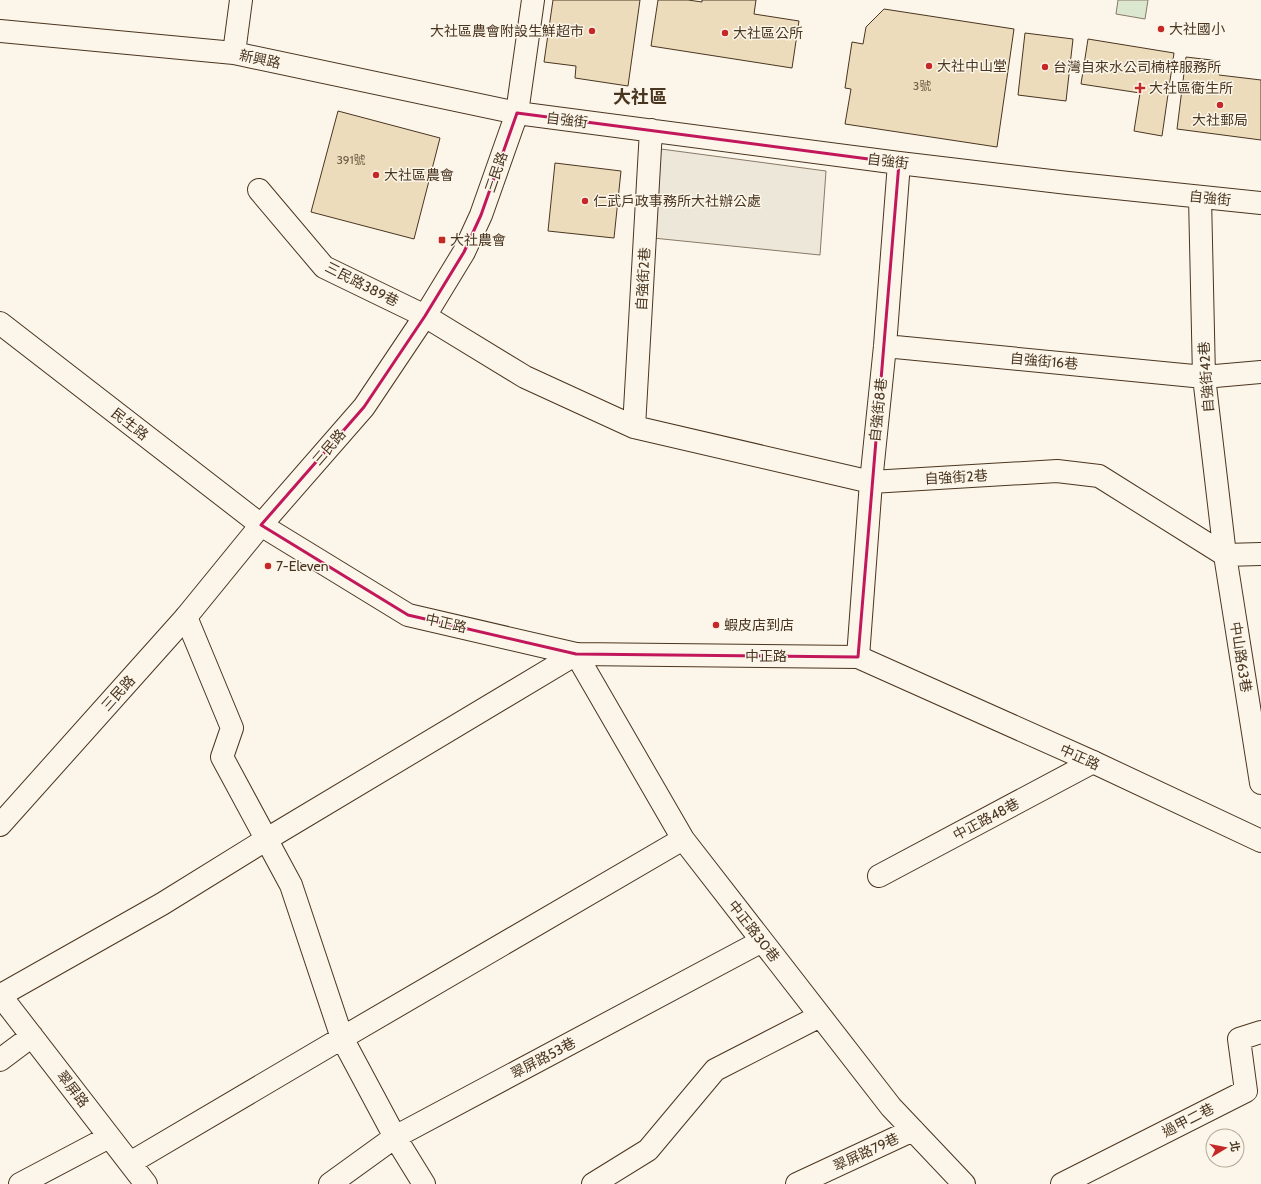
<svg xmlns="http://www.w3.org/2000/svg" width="1261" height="1184" font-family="Cabin,'Noto Sans TC',sans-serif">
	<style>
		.green { fill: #dce7d0; stroke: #887966 }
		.parking { fill: #ede7d9; stroke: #887966 }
		.building { fill: #ecdcbc; stroke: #4a3520 }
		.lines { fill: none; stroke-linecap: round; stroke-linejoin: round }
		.minor-casing { stroke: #4a3520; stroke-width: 24 }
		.major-casing { stroke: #4a3520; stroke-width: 24 }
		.minor { stroke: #fbf6e9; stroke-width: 22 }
		.major { stroke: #fbf6e9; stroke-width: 22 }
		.marked { fill: none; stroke: #c2185b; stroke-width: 3; stroke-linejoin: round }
		.poi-dot { fill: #c62828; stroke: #fbf6e9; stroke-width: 1.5 }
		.labels { text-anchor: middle; stroke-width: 3; stroke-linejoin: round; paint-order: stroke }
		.number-label { font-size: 12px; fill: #725f47 }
		.poi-label { font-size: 14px; fill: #4a3520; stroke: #fbf6e9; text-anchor: start }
		.street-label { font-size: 14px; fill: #4a3520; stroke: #fbf6e9 }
		.district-label { font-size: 18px; font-weight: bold; fill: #4a3520; stroke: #fbf6e9 }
	</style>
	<rect width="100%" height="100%" fill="#fbf6e9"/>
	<path class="green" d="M1118,0H1148L1145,19L1116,14Z"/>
	<path class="parking" d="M661,149L826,171L820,255L653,238Z"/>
	<path class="building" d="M553,0H640L628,86L575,78L576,66L544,62Z
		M658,0H688L702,2V0H756L754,14L799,21L792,68L651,46Z
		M884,9L1014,29L997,147L845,124L851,89L845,88L852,42L863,44L866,27Z
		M1025,33L1073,39L1066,101L1018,95Z
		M1088,39L1174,53L1162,136L1134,131L1140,93L1081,84Z
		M1186,57L1220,61L1219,75L1261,80V140L1177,129Z
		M338,111L440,138L414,239L311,212Z
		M555,163L621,171L614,238L548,231Z"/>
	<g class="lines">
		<g class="minor-casing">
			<path id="minor" d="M0,31L234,53L517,113L899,163L1068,183L1261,203
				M234,53L241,0
				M259,190L324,267L425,316L525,377L634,427L871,482L1057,471L1099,476L1225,555L1261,554
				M1200,197L1204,377L1225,555L1261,783
				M0,323L261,525L364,407L425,316L464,252L481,215L517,113L533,0
				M885,346L1204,377L1261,372
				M634,427L651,130
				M186,617L232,728L222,757L291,885L342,1038L395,1137L424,1184
				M858,657L871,482L885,346L899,163
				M879,876L1093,762
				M0,995L146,1184
				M1,995L162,904L267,839L576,654L683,839L891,1107L964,1184
				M0,1060L32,1036
				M130,1163L342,1038L683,839
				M20,1184L109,1137
				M330,1184L395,1137L762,941
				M593,1184L648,1150L715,1070L820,1016
				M797,1184L913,1130
				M1062,1184L1246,1091L1239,1039L1261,1032"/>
		</g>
		<g class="major-casing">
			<path id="major" d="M0,825L186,617L261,525L408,615L576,654L858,657L1093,762L1261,841"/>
		</g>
		<use href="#minor" class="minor"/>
		<use href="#major" class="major"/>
	</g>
	<path class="marked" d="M517,113L899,163L858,657L576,654L408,615L261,525L364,407L425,316L464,252L481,215Z"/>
	<g class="poi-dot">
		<circle cx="1161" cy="29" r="4"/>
		<circle cx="592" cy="31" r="4"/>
		<circle cx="725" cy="33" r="4"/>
		<circle cx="929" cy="66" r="4"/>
		<circle cx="1045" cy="67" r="4"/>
		<path d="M1138 82h4v4h4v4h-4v4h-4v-4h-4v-4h4z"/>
		<circle cx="1220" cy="105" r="4"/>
		<circle cx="376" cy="175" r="4"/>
		<circle cx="585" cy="201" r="4"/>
		<rect x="438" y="236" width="8" height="8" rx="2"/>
		<circle cx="268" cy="566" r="4"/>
		<circle cx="716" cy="625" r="4"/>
	</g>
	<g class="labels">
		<g class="number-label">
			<text x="922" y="90">3號</text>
			<text x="351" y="164">391號</text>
		</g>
		<g class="poi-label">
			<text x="1169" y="34">大社國小</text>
			<text x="584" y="36" text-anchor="end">大社區農會附設生鮮超市</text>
			<text x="733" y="38">大社區公所</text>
			<text x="937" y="71">大社中山堂</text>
			<text x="1053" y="72">台灣自來水公司楠梓服務所</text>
			<text x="1149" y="93">大社區衛生所</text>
			<text x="1220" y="125" text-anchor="middle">大社郵局</text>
			<text x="384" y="180">大社區農會</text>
			<text x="593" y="206">仁武戶政事務所大社辦公處</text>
			<text x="450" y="245">大社農會</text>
			<text x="276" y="571">7-Eleven</text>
			<text x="724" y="630">蝦皮店到店</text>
		</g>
		<g class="street-label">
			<text transform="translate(260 59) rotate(12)" y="5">新興路</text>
			<text transform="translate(567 120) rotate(7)" y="5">自強街</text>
			<text transform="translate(888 161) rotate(7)" y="5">自強街</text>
			<text transform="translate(496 172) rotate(-71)" y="5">三民路</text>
			<text transform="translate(1210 198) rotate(6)" y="5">自強街</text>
			<text transform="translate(643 279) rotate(-87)" y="5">自強街2巷</text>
			<text transform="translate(362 284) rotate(27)" y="5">三民路389巷</text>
			<text transform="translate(1044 361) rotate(5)" y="5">自強街16巷</text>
			<text transform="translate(1206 377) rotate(-94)" y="5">自強街42巷</text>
			<text transform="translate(878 410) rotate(-84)" y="5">自強街8巷</text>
			<text transform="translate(130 424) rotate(38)" y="5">民生路</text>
			<text transform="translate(329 447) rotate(-49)" y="5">三民路</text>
			<text transform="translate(956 477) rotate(-3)" y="5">自強街2巷</text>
			<text transform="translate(446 623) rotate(13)" y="5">中正路</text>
			<text x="766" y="661">中正路</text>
			<text transform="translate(1241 657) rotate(81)" y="5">中山路63巷</text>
			<text transform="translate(118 693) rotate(-48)" y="5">三民路</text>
			<text transform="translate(1080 757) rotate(24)" y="5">中正路</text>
			<text transform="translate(986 819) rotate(-28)" y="5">中正路48巷</text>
			<text transform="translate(754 931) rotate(52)" y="5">中正路30巷</text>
			<text transform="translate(543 1058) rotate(-28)" y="5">翠屏路53巷</text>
			<text transform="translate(73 1089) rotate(52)" y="5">翠屏路</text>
			<text transform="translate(1188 1120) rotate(-27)" y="5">過甲二巷</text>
			<text transform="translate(866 1152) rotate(-25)" y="5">翠屏路79巷</text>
		</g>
		<g class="district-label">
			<text x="640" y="103">大社區</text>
		</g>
	</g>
	<g transform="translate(1225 1148) rotate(80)"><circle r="19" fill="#fbf6e9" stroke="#b4a999"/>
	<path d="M0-3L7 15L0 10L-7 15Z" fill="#c62828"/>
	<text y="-6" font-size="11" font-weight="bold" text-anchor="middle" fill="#4a3520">北</text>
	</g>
</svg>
